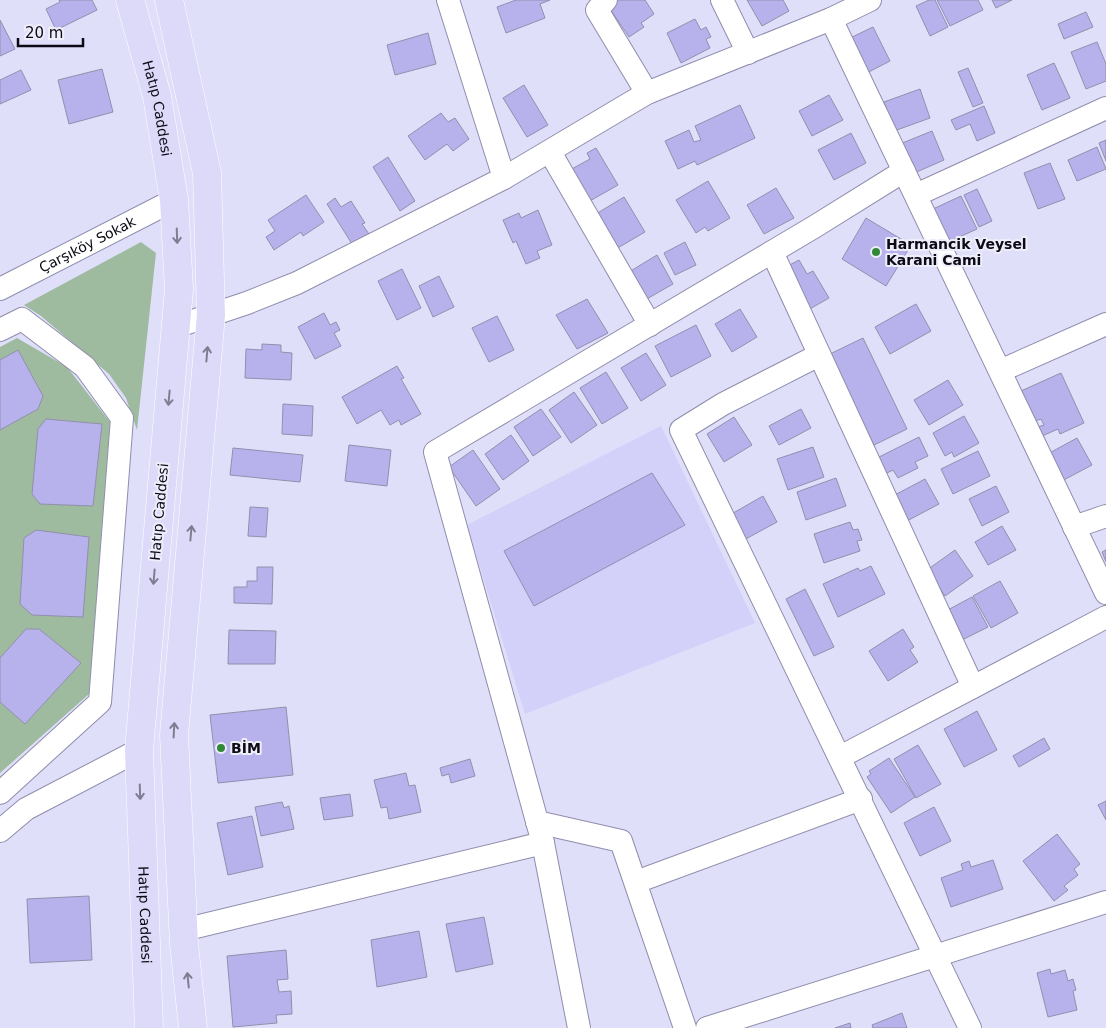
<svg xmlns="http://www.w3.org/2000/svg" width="1106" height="1028" font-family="'DejaVu Sans',sans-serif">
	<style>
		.built { fill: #d3d0f9 }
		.green { fill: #9fbb9f }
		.building { fill: #b8b2ec; stroke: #918fae }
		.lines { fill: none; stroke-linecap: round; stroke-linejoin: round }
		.minor-casing { stroke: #8f8dac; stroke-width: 24 }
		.major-casing { stroke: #fff; stroke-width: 29 }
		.minor { stroke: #fff; stroke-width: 22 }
		.major { stroke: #dddaf9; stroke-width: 28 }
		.oneway { stroke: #7f7c92 }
		.poi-dot { fill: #318837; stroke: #eeeefb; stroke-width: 2 }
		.labels { text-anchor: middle; stroke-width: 4; stroke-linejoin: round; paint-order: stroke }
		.street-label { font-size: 14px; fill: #0c0a15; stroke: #eeeefb }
		.poi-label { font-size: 14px; font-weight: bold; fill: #0c0a15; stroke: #eeeefb; text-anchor: start }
	</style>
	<rect width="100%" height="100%" fill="#e0dffa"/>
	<path class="built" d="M661,426L755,623L525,714L467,525Z"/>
	<path class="green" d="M141,242L156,253L137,430L126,398L109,374L41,316L24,305Z
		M17,338L67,367L110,422L89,694L0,773V347Z"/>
	<path class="building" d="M59,0H92L97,10L56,30L46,9L60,2Z
		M516,0H550L540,4L545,18L506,33L497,7Z
		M618,0H645L654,14L641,23L644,27L629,37L608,6Z
		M747,0H783L789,11L762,26Z
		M929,0H935L948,27L930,36L916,6Z
		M937,0H978L983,10L950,26Z
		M992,0H1012L996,8Z
		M1086,12L1093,27L1064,39L1058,24Z
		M695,19L701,30L706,27L711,37L706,39L710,48L681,63L667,33Z
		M0,20L15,49L0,56Z
		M873,27L890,61L861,76L844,41Z
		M428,33L436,64L395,75L387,45Z
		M1097,42L1106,64V81L1086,89L1071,52Z
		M1054,63L1070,98L1042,110L1027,75Z
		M968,68L983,103L973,107L958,72Z
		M102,69L113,112L69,124L58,80Z
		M21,70L31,90L0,104V80Z
		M524,85L548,125L527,137L503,98Z
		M920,89L930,118L894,131L884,102Z
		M829,95L843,120L812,136L799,111Z
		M740,105L755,138L697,165L695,161L678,169L665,141L689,130L694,142L701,140L695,126Z
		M984,106L995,133L977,141L970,124L956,130L951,120Z
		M441,113L448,122L455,118L469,139L453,151L447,144L425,160L408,136Z
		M932,131L944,160L912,174L900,144Z
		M851,133L866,163L834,180L818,150Z
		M1106,140V161L1099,143Z
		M1097,147L1106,169L1077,181L1068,160Z
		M596,148L618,185L588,202L570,170L590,159L587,153Z
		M388,157L415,201L400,211L373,167Z
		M1050,163L1065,199L1038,209L1024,173Z
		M708,181L730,218L708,231L705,227L696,233L676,200Z
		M776,188L794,218L764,234L747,205Z
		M977,189L992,221L979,227L964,195Z
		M306,195L324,222L303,236L301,232L274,250L266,237L275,231L268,220Z
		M961,196L977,229L948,242L933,209Z
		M624,197L645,232L616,249L596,214Z
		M335,198L341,207L351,201L365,223L362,224L369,234L352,244L327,204Z
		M538,210L552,245L537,251L540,258L526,264L516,241L513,243L503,220L519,213L521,218Z
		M866,218L911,245L886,286L842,259Z
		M685,242L696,265L675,275L664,253Z
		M657,255L673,284L645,300L629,272Z
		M799,260L807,274L813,271L829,298L808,310L784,268Z
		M402,269L421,308L397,320L378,281Z
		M439,276L454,307L433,317L419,286Z
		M587,299L608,333L577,349L556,315Z
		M916,304L931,331L890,354L875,327Z
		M740,309L757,337L732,352L715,324Z
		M324,313L330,325L336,322L340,330L334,333L341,346L315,359L298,327Z
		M497,316L514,350L489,362L472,328Z
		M696,325L711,356L671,377L655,346Z
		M863,338L907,429L874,445L830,354Z
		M262,344L281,345V352L292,353L291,380L245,378L246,349L262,350Z
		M18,350L43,396L38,409L0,430V360Z
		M646,353L666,385L641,401L621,368Z
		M397,366L404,378L401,379L421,414L401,425L399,420L390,425L381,410L357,424L342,397Z
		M606,372L628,408L602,424L580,388Z
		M1061,373L1084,423L1060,434L1058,429L1042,436L1038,427L1044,425L1041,419L1035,421L1021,391Z
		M948,380L963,405L929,425L914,400Z
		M574,392L597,425L571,443L549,410Z
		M283,404L313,406L312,436L282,434Z
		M541,409L561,437L533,456L514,427Z
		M801,409L811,428L779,445L769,426Z
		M964,416L979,443L954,457L952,452L945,456L933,433Z
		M734,417L752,445L724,462L707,434Z
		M46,419L102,424L93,506L40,504L32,494L38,429Z
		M511,435L529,461L503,480L485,454Z
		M919,437L928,456L915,462L918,468L898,478L893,470L881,476L873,460Z
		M1077,438L1092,465L1058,483L1044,456Z
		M349,445L391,450L387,486L345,481Z
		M813,447L824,477L788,490L777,459Z
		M233,448L303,455L300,482L230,475Z
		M473,450L500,489L476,506L449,467Z
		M978,451L990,476L953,494L941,469Z
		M652,473L685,525L534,606L504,551Z
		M836,478L846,506L806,520L797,492Z
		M925,479L939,504L905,522L891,497Z
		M996,486L1009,512L982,526L969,499Z
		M763,496L777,522L742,541L728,516Z
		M250,507L268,508L266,537L248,536Z
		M850,522L853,530L858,529L862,540L857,541L860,551L824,563L814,534Z
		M1002,526L1016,550L988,565L975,542Z
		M36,530L89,537L83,617L32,615L20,604L24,538Z
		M955,550L973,576L945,596L927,570Z
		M1106,550V562L1102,552Z
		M871,566L885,594L838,617L823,584L858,568L860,571Z
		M257,567H273L272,604L234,603V587H247V581H257Z
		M1000,581L1018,613L991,628L973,596Z
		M805,589L834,647L814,656L786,599Z
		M972,597L988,627L956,643L944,612Z
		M26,629H39L81,663L25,724L0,702V658Z
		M903,629L914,647L910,650L918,662L888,681L869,651Z
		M229,630L276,631L275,664H228Z
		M286,707L293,775L218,783L210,715Z
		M977,711L997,750L964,767L944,729Z
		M1044,738L1050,749L1019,767L1013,756Z
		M918,745L941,784L916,798L894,759Z
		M889,758L915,797L891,813L867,777L871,774L869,771Z
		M470,759L475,776L451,783L449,774L442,776L440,768Z
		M406,773L409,786L415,785L421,812L389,819L387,807L381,808L374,780Z
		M350,794L353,816L324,820L320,798Z
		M1106,801V820L1098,805Z
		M282,802L284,808L289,806L294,829L261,836L255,807Z
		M934,807L951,841L920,856L904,823Z
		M252,816L263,867L228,875L217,823Z
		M1057,834L1080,864L1074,869L1078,875L1064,886L1068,890L1054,901L1023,861Z
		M993,860L1003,889L951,907L941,878L963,870L961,864L969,861L971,867Z
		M89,896L92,960L30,963L27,899Z
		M484,917L493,964L456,972L446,924Z
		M419,931L427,977L377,987L371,940Z
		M286,950L288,979L277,980L279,992L291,991L292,1014L276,1015L277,1023L233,1027L227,956Z
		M1050,969L1051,974L1065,970L1068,981L1073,979L1076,990L1073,991L1077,1010L1048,1017L1037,973Z
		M902,1013L907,1028H873L872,1025Z
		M850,1023L851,1028H835Z"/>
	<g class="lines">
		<g class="minor-casing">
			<g id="minor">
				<path d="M448,0L504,178"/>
				<path d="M606,0L597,10L647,93"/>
				<path d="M722,0L748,53"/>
				<path d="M831,19L1106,593"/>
				<path d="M550,152L650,325"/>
				<path d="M916,195L1106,108"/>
				<path d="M772,252L973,687"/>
				<path id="s1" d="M0,289L174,200"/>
				<path d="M175,327L247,303L297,283L504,178L647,93L831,19L870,0"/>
				<path d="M0,330L22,319L85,367L122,418L100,702L0,793"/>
				<path d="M819,355L723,404L681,430L970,1028"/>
				<path d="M1000,371L1106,324"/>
				<path d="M1074,527L1106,516"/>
				<path d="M840,757L1106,617"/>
				<path d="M537,822L621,841L685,1028"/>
				<path d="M0,831L26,809L139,750"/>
				<path d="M543,843L579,1028"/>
				<path d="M636,882L861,799"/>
				<path d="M183,930L543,843L435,452L814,227L904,171"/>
				<path d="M707,1028L1106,902"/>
			</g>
		</g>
		<g class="major-casing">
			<g id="major">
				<path id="s2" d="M130,0L157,96L174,200L179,289L139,750L149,1028"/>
				<path d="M169,0L207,173L211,315L174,735L184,944L193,1028"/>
			</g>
		</g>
		<use href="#minor" class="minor"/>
		<use href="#major" class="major"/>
	</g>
	<defs><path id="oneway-shaft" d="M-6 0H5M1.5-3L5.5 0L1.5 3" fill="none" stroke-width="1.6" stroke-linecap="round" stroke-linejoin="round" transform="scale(1.25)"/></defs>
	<g class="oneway">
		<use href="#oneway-shaft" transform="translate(177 236) rotate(88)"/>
		<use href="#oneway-shaft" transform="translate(207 354) rotate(-85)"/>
		<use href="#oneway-shaft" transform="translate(169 398) rotate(95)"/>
		<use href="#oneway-shaft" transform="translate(191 533) rotate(-85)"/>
		<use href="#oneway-shaft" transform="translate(154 577) rotate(95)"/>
		<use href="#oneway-shaft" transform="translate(174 730) rotate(-87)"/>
		<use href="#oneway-shaft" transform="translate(140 792) rotate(88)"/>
		<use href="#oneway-shaft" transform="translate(188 980) rotate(-96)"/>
	</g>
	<g class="poi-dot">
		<circle cx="876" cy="252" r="5"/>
		<circle cx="221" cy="748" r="5"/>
	</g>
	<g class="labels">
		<g class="street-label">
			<text dy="5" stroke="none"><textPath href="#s2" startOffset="112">Hatıp Caddesi</textPath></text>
			<text dy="5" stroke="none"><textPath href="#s1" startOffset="98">Çarşıköy Sokak</textPath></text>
			<text transform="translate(159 512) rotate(-85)" y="5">Hatıp Caddesi</text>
			<text dy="5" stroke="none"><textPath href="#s2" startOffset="922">Hatıp Caddesi</textPath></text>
		</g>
		<g class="poi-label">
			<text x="886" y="249">Harmancik Veysel<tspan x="886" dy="16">Karani Cami</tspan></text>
			<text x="231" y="753">BİM</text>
		</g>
	</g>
	<path d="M18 38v8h65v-8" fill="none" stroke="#0c0a15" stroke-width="2.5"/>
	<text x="25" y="38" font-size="15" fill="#0c0a15" stroke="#eeeefb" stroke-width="4" paint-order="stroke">20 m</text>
</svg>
